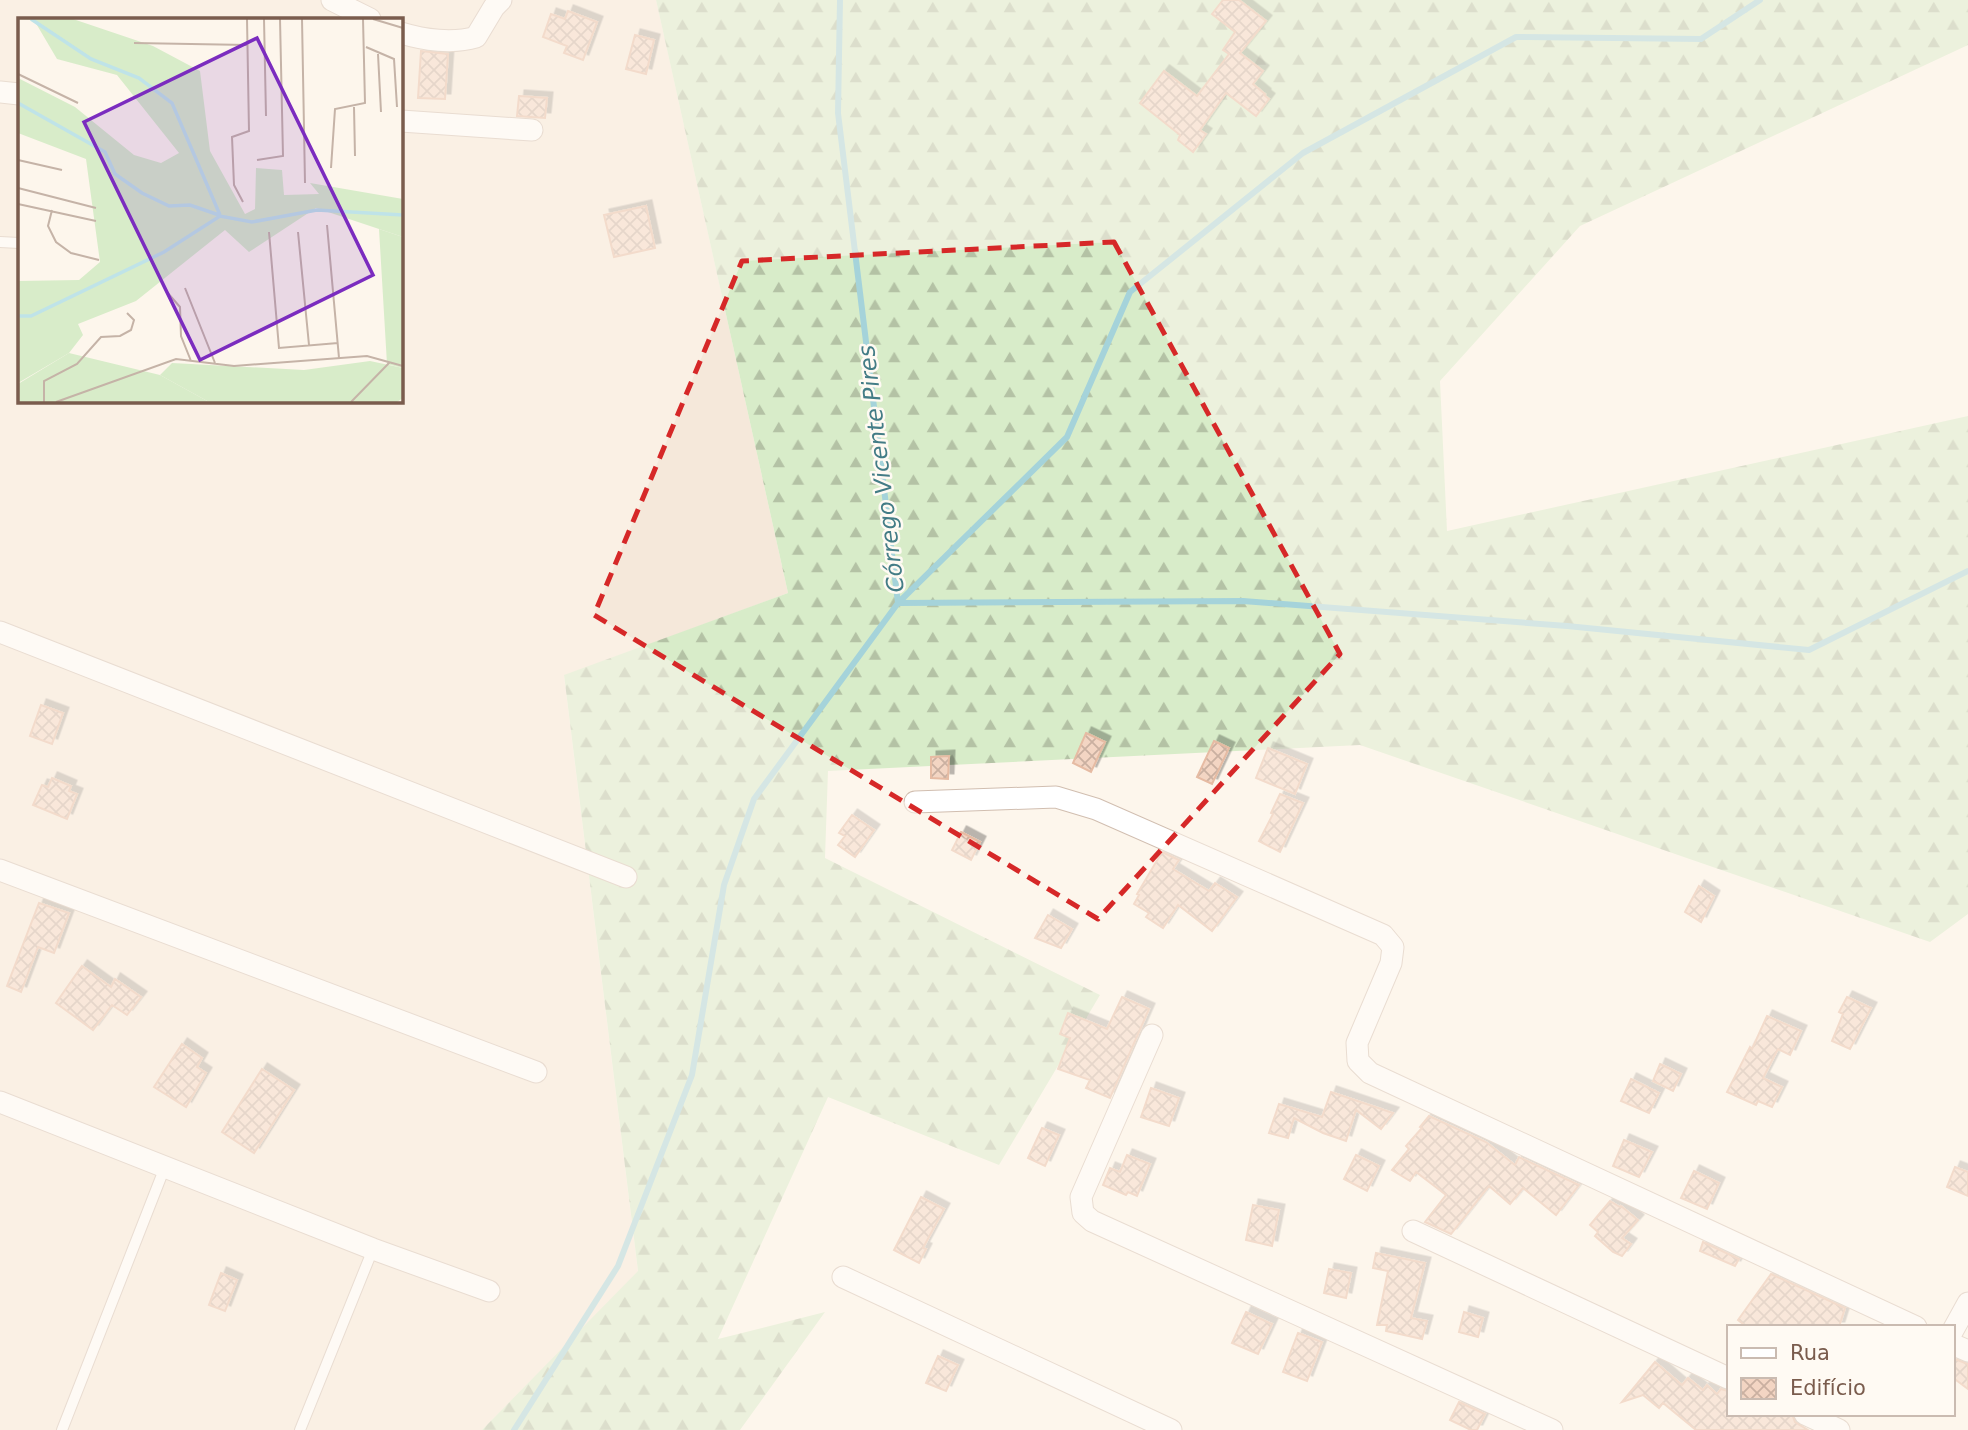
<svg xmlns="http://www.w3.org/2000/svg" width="1968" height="1430" font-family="'DejaVu Sans',sans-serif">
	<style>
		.residential { fill: #f5e8da; fill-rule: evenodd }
		.forest { fill: url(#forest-firs) }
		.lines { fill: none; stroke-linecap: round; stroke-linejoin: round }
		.stream { stroke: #a5d3da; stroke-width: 6 }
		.building { fill: url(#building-cross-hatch); stroke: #e6bba3; stroke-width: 2; filter: url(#shadow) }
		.lane-casing { stroke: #d1beb0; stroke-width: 12 }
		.street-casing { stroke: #d1beb0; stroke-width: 23 }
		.lane { stroke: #fff; stroke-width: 10 }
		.street { stroke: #fff; stroke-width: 21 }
		.marked { fill: none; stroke: #d62828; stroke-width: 5; stroke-dasharray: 14 9; stroke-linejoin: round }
		.labels { text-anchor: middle; stroke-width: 5; stroke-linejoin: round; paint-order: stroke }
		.water-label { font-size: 23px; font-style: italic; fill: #437c86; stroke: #fffaf3 }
		.inset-river { fill: none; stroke: #bfe3e8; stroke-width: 3.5 }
		.inset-road { fill: none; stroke: #c5b3a7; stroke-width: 2 }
		.view { fill: #7b2cbf; fill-opacity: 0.15; stroke: #7b2cbf; stroke-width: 3.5 }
		.inset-edge { fill: none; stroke: #7a5c4d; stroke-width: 3.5 }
	</style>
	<defs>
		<pattern id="forest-firs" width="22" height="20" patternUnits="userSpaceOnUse" patternTransform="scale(1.75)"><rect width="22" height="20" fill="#d8ecc9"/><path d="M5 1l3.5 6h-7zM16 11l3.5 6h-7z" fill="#b4c2a5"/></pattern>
		<pattern id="building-cross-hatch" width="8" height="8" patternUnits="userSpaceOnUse" patternTransform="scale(1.75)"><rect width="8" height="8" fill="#f3d5c3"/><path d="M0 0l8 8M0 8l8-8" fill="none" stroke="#cab0a1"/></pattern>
		<filter id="shadow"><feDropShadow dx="5.5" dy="-5.5" stdDeviation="0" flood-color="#0004"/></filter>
	</defs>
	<rect width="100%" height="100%" fill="#fdf6ec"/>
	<path class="residential" d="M0,0H656L788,593L564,676L638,1272L482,1430H0ZM19,19H401V401H19Z"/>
	<path class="forest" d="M656,0H1968V45L1580,226L1440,381L1447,531L1968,416V914L1930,942L1360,745L828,771L825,858L1100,995L999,1165L828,1097L718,1339L825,1312L740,1430H482L638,1271L564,675L788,593Z"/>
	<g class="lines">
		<path class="stream" d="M898,603L1067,437L1130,292L1303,153L1516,37L1701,39L1760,0
			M898,603L1243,601L1567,626L1809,650L1968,571
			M514,1430L618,1266L692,1075L724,885L754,799L898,603L838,113L840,0"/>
	</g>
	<path class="building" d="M1223,0H1239L1266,21L1240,53L1263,71L1253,84L1265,94L1264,95L1269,99L1256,116L1226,93L1200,130L1206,134L1193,152L1178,140L1180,135L1140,103L1164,71L1197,96L1229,54L1223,50L1235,32L1212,14Z
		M568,11L597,22L583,60L564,53L567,46L543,37L551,14L565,19Z
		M635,35L654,40L646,74L626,69Z
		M421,51L448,54L445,99L418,98Z
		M519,96L547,98L545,118L517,116Z
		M646,206L655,248L614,257L604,215Z
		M41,705L63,713L52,744L30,736Z
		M1086,733L1105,742L1091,772L1073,763Z
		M1214,741L1229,748L1212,784L1197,777Z
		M1268,748L1307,764L1295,794L1256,778Z
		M949,756L948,779L931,778V757Z
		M52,778L71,786L69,791L77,794L67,819L33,805L42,785L48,787Z
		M1280,794L1303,803L1280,852L1259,841L1273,814L1271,813Z
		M852,815L874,830L855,857L838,845L845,836L839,833Z
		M961,832L980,842L971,860L952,850Z
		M1162,852L1179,860L1173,869L1209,891L1215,883L1237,897L1212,931L1178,905L1163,928L1146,917L1149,913L1134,904L1139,895L1137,894Z
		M1699,886L1714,896L1701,922L1685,912Z
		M39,903L69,913L54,953L38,947L21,992L7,986Z
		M1048,915L1072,929L1061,948L1035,938Z
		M82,966L111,987L115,979L141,997L127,1015L112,1005L93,1030L56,1003Z
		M1122,997L1149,1009L1110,1098L1086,1088L1090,1080L1058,1069L1070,1038L1060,1034L1068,1013L1107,1029Z
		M1847,997L1871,1008L1850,1049L1832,1041L1843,1014L1839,1012Z
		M1767,1016L1801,1031L1790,1055L1778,1049L1763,1078L1782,1087L1772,1107L1758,1101L1756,1105L1727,1092L1750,1047L1752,1049Z
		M182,1044L202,1058L197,1067L206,1073L186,1107L154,1087Z
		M1660,1064L1681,1074L1673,1091L1653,1081Z
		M262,1069L294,1090L254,1153L222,1132Z
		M1631,1079L1659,1093L1649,1113L1621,1101Z
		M1151,1088L1179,1098L1169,1126L1141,1117Z
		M1331,1092L1393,1113L1381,1129L1356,1110L1346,1141L1323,1133L1294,1118L1288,1138L1269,1133L1279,1104L1322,1117Z
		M1429,1116L1486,1142L1515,1165L1519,1157L1579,1185L1556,1215L1523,1188L1510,1204L1489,1186L1451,1234L1425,1222L1446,1195L1416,1172L1410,1181L1392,1170L1409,1149L1406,1146L1422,1128L1420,1127Z
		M1042,1128L1059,1135L1045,1166L1028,1158Z
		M1624,1140L1652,1152L1639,1177L1613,1166Z
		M1127,1155L1150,1164L1137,1196L1128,1192L1126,1195L1103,1185L1110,1168L1120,1172Z
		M1356,1155L1379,1166L1367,1191L1344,1179Z
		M1955,1167L1968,1172V1196L1947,1187Z
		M1694,1171L1719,1183L1707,1209L1681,1198Z
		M921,1197L944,1209L923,1248L926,1249L919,1263L894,1250Z
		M1610,1201L1620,1207L1621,1206L1638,1220L1622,1238L1631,1244L1622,1256L1613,1252L1595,1236L1598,1232L1590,1225Z
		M1253,1205L1279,1210L1272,1246L1246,1240Z
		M1703,1242L1739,1259L1735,1266L1700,1251Z
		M1376,1253L1425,1263L1411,1318L1427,1321L1422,1339L1386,1331L1387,1325H1377L1388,1271L1373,1268Z
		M1329,1269L1351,1273L1346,1298L1324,1293Z
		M221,1273L237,1280L225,1311L209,1305Z
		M1771,1274L1845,1308L1839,1327H1747L1738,1320Z
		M1246,1312L1272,1324L1258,1354L1232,1343Z
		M1464,1312L1483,1318L1478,1337L1459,1332Z
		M1298,1333L1322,1342L1307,1381L1283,1372Z
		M938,1356L958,1365L946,1391L926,1383Z
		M1952,1358L1968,1364V1389L1952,1377Z
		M1655,1362L1682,1385L1688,1378L1703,1390L1707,1385L1717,1394L1721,1389L1728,1391V1414H1792L1795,1422L1808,1430H1696L1663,1403L1659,1408L1643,1395L1622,1402Z
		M1459,1402L1485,1414L1477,1430H1471L1450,1420Z"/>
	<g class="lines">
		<g class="lane-casing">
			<path id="lane" d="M0,242L19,243
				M62,1430L165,1167
				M300,1430L373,1249"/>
		</g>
		<g class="street-casing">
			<path id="street" d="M332,0L370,19
				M401,33C424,40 453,44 476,37L494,7L501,0
				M0,92L19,94
				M401,121L532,130
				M0,632L626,877
				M915,802L1056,797L1096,809L1383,935L1393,947L1391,963L1357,1043L1358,1061L1370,1073L1916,1327
				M0,870L536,1072
				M1152,1035L1081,1197L1083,1213L1092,1221L1552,1430
				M0,1102L373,1249L489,1291
				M1413,1231L1728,1378
				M843,1277L1171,1430
				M1952,1332L1968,1303
				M1952,1344L1968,1351
				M1805,1414L1839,1430"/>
		</g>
		<use href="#lane" class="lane"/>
		<use href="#street" class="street"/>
	</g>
	<path d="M0 0H1968V1430H0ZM1114,242L1340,654L1098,919L594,615L742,261Z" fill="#fdf6ec" fill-opacity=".55" fill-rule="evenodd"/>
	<path class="marked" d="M1114,242L1340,654L1098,919L594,615L742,261Z"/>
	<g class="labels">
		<g class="water-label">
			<text transform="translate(881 469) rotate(-97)" y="8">Córrego Vicente Pires</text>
		</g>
	</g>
	<g transform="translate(18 18)">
		<rect width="385" height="385" fill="#fdf6ec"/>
		<path d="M361,211L385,219V350L369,346ZM51,335L142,357L191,384H0V366Z" fill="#d8ecc9"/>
		<path d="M0,1H55L135,28L182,53L192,133L227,196L237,191L238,150L264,152L266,177L301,176L292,165L385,181V219L298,190L231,234L207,212L118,283L60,306L65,317L51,335L0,365V263L61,262L82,244L68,141L0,115V60L57,89L116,137L143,145L161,135L99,57L39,41L16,2ZM352,343L385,350V380L379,384H191L142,357L154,345L286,352Z" fill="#d8ecc9"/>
		<path class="inset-river" d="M13,1L73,41L121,60L154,85L202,197M0,85L87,134L97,156L124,175L151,188L172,187L201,197M0,298H13L146,234L202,198L234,204L299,192L385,197"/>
		<path class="inset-road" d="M246,1L248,98M284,1L287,165M355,1L385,10M116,25L230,27M348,29L376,41L379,89M360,36L363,94M0,56L60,85M336,89L337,138M0,142L44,152M239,142L265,138L262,1M313,150L317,91L347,85L345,1M0,170L78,190M225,184L216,167L214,119L231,113L229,1M0,186L78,203M34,192L30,208L38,224L53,235L81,242M309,207L321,340M251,214L261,330L320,325M280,214L291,327M167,270L197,345M148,273L162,289L163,318L173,343M26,384V363L59,346L83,319L102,318L113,312L116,302L109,295M38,384L158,341L216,348L349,338L385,348M333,384L372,344"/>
		<path class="view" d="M239,20L355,257L182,342L66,104Z"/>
		<rect width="385" height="385" class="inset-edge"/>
	</g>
	<rect x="1727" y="1325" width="228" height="91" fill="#fffaf3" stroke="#cabbb1" stroke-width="2"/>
	<rect x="1741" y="1348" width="35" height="10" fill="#ffffff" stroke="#cabbb1" stroke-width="2"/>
	<text x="1790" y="1360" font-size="21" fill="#7a5c4d">Rua</text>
	<rect x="1741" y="1378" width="35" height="21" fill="url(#building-cross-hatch)" stroke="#cabbb1" stroke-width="2"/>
	<text x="1790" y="1395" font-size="21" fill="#7a5c4d">Edifício</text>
</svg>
